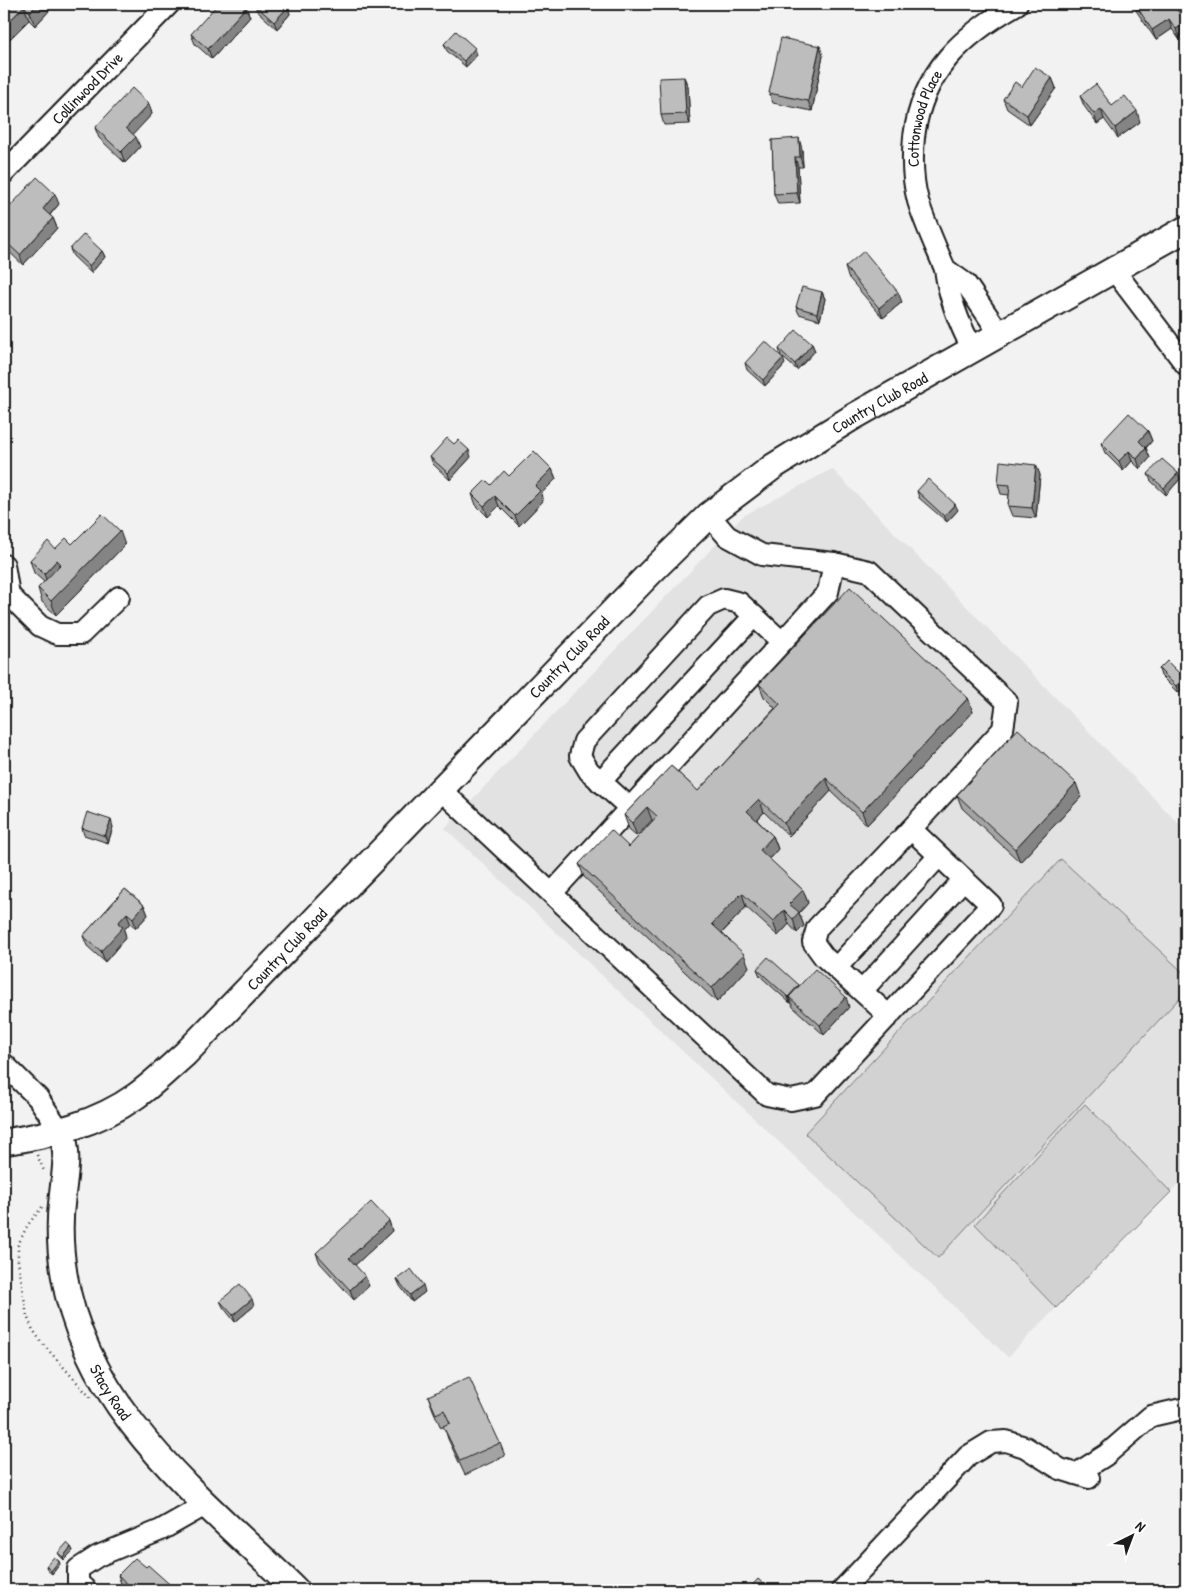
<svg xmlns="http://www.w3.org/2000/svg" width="1190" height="1594" font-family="'Patrick Hand',sans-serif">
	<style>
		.built { fill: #e2e2e2 }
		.pitch { fill: #d2d2d2; stroke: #777 }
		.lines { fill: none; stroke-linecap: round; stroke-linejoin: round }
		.minor-casing { stroke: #1c1c1c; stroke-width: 24 }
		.major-casing { stroke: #1c1c1c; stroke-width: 29 }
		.path { stroke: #1c1c1c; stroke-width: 2.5; stroke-dasharray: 1 4; stroke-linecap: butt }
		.minor { stroke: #fff; stroke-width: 20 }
		.major { stroke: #fff; stroke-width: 25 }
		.wall { fill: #a3a3a3; stroke: #1c1c1c }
		.shaded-wall { fill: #848484; stroke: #1c1c1c }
		.building { fill: #bdbdbd; stroke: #1c1c1c }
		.labels { text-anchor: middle; stroke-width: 5; stroke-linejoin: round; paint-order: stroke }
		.street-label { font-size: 16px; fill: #1c1c1c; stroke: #fff }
	</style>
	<rect width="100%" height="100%" fill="#f2f2f2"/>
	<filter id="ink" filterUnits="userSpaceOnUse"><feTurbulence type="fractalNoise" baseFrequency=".02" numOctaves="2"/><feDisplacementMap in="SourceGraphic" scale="10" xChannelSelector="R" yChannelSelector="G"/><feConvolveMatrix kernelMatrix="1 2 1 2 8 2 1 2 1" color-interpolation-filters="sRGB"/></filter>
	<g filter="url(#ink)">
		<path class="built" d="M832,469L1186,831V1176L1008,1357L445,828L743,516Z"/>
		<path class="pitch" d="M1061,859L1186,975V991L938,1258L805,1133Z
			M1085,1104L1171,1192L1056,1308L975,1224Z"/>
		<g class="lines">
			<g class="minor-casing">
				<g id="minor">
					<path id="s1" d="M4,173L169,4"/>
					<path id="s2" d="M945,269C936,247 925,224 918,201C912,179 912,158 914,137C922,71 963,35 1017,4"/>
					<path d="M1114,270L1186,365"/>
					<path d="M973,350C959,324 949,298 945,269L966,284L1000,334"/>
					<path d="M4,565L9,595L40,626L57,634H81L119,597"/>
					<path d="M600,782L754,616"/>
					<path d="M442,791L767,1095L791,1100L815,1095L991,905L911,829L1003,729L1007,702L869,571L834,563L762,555L727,536L709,515"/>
					<path d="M630,808L589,771L580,756L584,741L708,606L724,599L740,603L782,642"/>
					<path d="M552,893L828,592L834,563"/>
					<path d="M836,968L939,856"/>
					<path d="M862,991L964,879"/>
					<path d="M889,1016L824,957L813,942L817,928L911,829"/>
					<path d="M4,1064L38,1098L61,1132"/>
					<path d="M1076,1474L1106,1455L1151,1416L1186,1408"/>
					<path d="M86,1590L78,1583V1569L98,1556L161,1530L207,1504"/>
					<path d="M842,1590L968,1456L991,1442L1006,1441L1025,1447L1060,1469L1089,1478"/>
				</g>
			</g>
			<g class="major-casing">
				<g id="major">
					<path id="s3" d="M61,1132C70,1154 64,1176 62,1199C59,1223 60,1249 64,1274C86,1412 202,1498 296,1590"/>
					<path id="s4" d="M4,1142C50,1135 97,1124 136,1096C153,1084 169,1068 185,1054L650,573L709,515L774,466L853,417L1186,229"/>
				</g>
			</g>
			<path class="path" d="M37,1155L45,1173
				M42,1207L27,1226L18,1245V1260L27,1316L33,1330L42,1343L91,1398"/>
			<use href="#minor" class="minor"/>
			<use href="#major" class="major"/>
		</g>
		<path class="wall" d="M4,4H47L49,11L35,26L29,20L4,45Z
			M1134,4H1173L1186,24V35L1179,39L1172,29L1156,40L1137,12Z
			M255,5L288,7L290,14L277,29L257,11Z
			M246,7L250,17L212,59L195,44L191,34Z
			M444,44L477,55L466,67L447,51Z
			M823,56L812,111L773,103L769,93Z
			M684,77L688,87L690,124L664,125L661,115Z
			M1052,78L1056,88L1030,125L1007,109L1003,99Z
			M1080,96L1112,106L1140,122L1118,138L1104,119L1097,124L1084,106Z
			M149,104L152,114L133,134L140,147L125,163L99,138L95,128Z
			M772,140L802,149L803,167H798L800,203L778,204L774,194Z
			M59,204L50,215L53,218L57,228L23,265L4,247V213Z
			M70,249L102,251L105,257L91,273L73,256Z
			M845,267L902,302L883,318L848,277Z
			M822,292L825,299L820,320L799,314L796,307Z
			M812,344L815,351L797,370L781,356L779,349Z
			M745,363L785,364L765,386L747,370Z
			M1148,431L1152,441L1146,448L1150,458L1140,469L1132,461L1123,471L1105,453L1101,443Z
			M454,444L471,457L450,480L433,464L430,457Z
			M1036,465L1040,475L1036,518L1012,516L1008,506L1009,495L1001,494L998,484Z
			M552,469L556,479L541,494L543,501L519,526L499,506L488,517L476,505L472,494L509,476Z
			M1178,473L1180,479L1166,495L1151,481L1148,474Z
			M917,491L958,510L947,522L919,498Z
			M72,544L125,545L56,615L42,602L38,588L44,582L34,573L30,560L55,549Z
			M1159,669L1186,685L1178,693L1161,676Z
			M759,684L968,698L973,712L867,825L831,791L789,836L764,812L757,820L773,836L778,849L769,859L803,890L808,903L799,913L804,926L797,933L789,924L778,936L746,907L722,933L749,967L717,1002L584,877L579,864L629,847L653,821L652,820L637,836L629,829L624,815L671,766L698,791L775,708L764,697Z
			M957,795L1081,797L1020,862L962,808Z
			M113,827L108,843L84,835L82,828Z
			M125,889L144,905L148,915L136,928L130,923L124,930L126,937L105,962L87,946L83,936Z
			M757,969L799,985V986L849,1007L824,1035L793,1007L791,1002L790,1003L760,976Z
			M389,1221L392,1231L355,1265L369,1286L354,1300L320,1263L316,1253Z
			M397,1279L425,1292L412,1302L400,1286Z
			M220,1301L254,1306L235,1322L223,1307Z
			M428,1396L500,1443L505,1456L465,1475L448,1439L444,1426L441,1428L433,1410Z
			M71,1547L73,1551L64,1560L60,1556L58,1553Z
			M60,1564L52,1574L47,1570L46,1566Z
			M146,1567L176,1590H125L123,1589L118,1575Z"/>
		<path class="shaded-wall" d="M38,4H47L49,11L35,26L30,12Z
			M24,6L29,20L4,45V27Z
			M246,7L250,17L212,59L208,49Z
			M288,7L290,14L277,29L274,22Z
			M1169,19L1172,29L1156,40L1152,30Z
			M1186,23V35L1179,39L1176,29Z
			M820,46L823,56L812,111L808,101Z
			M475,48L477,55L466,67L464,61Z
			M684,77L688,87L690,124L686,114Z
			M1052,78L1056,88L1030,125L1027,115Z
			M149,104L152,114L130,138L126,128Z
			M1101,109L1104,119L1097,124L1094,114Z
			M1137,111L1140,122L1118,138L1115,128Z
			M136,137L140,147L125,163L121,152Z
			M799,138L802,149L803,167L800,157Z
			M795,157L798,167L800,203L797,193Z
			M55,194L59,204L46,219L43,209Z
			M53,218L57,228L23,265L20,255Z
			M102,251L105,257L91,273L89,266Z
			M822,292L825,299L820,320L817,313Z
			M898,292L902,302L883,318L879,308Z
			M812,344L815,351L797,370L795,364Z
			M783,358L785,364L765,386L763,380Z
			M1148,431L1152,441L1142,451L1139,441Z
			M1146,448L1150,458L1140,469L1137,459Z
			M469,450L471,457L450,480L448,473Z
			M1129,451L1132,461L1123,471L1119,461Z
			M1036,465L1040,475L1036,518L1032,508Z
			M552,469L556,479L541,494L543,501L519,526L515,516L535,486Z
			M1178,473L1180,479L1166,495L1164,488Z
			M495,496L499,506L488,517L484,506Z
			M955,504L958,510L947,522L944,516Z
			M120,531L125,545L56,615L51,601Z
			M57,560L62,574L49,587L44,574Z
			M1184,678L1186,685L1178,693L1176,686Z
			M968,698L973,712L867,825L862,812Z
			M826,778L831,791L789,836L784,823Z
			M1076,783L1081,797L1020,862L1015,849Z
			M759,799L764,812L752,825L747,811Z
			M647,807L652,820L637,836L632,823Z
			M111,820L113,827L108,843L105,836Z
			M773,836L778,849L765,863L760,850Z
			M803,890L808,903L799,913L804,926L797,933L793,919L789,904Z
			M742,893L746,907L717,938L712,924Z
			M144,905L148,915L136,928L133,918Z
			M784,910L789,924L778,936L773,922Z
			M127,913L130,923L124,930L126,937L105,962L101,951L118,923Z
			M744,954L749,967L717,1002L712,988Z
			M799,985L801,992L789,997L791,1002L790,1003L788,997Z
			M846,997L849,1007L824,1035L820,1025Z
			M389,1221L392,1231L352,1268L349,1258Z
			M365,1276L369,1286L354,1300L350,1290Z
			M423,1285L425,1292L412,1302L410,1295Z
			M252,1299L254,1306L235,1322L233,1315Z
			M71,1547L73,1551L64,1560L63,1557Z
			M59,1561L60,1564L52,1574L51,1571Z"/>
		<path class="building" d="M4,4H38L30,12L24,6L4,27Z
			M218,4H242L246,7L208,49L191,34Z
			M256,4H284L288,7L274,22L255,5Z
			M1135,4H1173L1186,23L1176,29L1169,19L1152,30Z
			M456,31L475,48L464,61L444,44Z
			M781,38L820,46L808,101L769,93Z
			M1035,67L1052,78L1027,115L1003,99L1015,82L1022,87Z
			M684,77L686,114L661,115L659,78Z
			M1096,84L1112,106L1125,96L1137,111L1115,128L1101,109L1094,114L1080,96Z
			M132,88L149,104L126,128L136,137L121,152L95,128Z
			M799,138L800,157H795L797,193L774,194L772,140Z
			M37,177L55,194L43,209L53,218L20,255L4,240V213Z
			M84,234L102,251L89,266L70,249Z
			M864,251L898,292L879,308L845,267Z
			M802,287L822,292L817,313L796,307Z
			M796,330L812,344L795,364L779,349Z
			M765,341L783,358L763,380L745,363Z
			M1129,413L1148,431L1139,441L1146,448L1137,459L1129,451L1119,461L1101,443Z
			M447,438L454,444L458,440L469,450L448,473L430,457Z
			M534,451L552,469L535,486L540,491L515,516L495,496L484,506L472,494L486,480L491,485L504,471L509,476Z
			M1162,459L1178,473L1164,488L1148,474Z
			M1000,461L1036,465L1032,508L1008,506L1010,485L998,484Z
			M928,479L955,504L944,516L917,491Z
			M102,514L120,531L51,601L38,588L61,564L57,560L44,574L30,560L48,541L55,549L66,538L72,544Z
			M850,587L968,698L862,812L826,778L784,823L759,799L747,811L773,836L760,850L803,890L789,904L799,912L793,919L784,910L773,922L742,893L712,924L744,954L712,988L579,864L611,830L629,847L657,816L647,807L632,823L624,815L671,766L698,791L780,704L759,684Z
			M1167,661L1184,678L1176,686L1159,669Z
			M1018,729L1076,783L1015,849L957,795Z
			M87,812L111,820L105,836L82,828Z
			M125,889L144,905L133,918L127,913L118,923L123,927L101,951L83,936Z
			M768,957L799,985L788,997L757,969Z
			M815,969L846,997L820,1025L789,997Z
			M371,1202L389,1221L349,1258L365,1276L350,1290L316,1253Z
			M411,1269L423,1285L410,1295L397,1279Z
			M240,1284L252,1299L233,1315L220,1301Z
			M469,1377L500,1443L460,1461L443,1426L450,1423L444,1410L436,1414L428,1396Z
			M67,1543L71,1547L63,1557L58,1553Z
			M54,1557L59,1561L51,1571L46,1566Z
			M135,1558L146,1567L148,1565L176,1590H134L118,1575Z
			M758,1579L770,1590H748Z"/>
	</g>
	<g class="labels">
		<g class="street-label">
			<text dy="6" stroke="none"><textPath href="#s1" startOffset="119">Collinwood Drive</textPath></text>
			<text dy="6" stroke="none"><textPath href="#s2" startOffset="158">Cottonwood Place</textPath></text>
			<text dy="6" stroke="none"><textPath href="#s4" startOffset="1162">Country Club Road</textPath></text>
			<text dy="6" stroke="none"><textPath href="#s4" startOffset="758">Country Club Road</textPath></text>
			<text dy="6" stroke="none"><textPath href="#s4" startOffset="352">Country Club Road</textPath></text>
			<text dy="6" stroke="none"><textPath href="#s3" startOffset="271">Stacy Road</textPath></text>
		</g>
	</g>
	<rect width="1190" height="1594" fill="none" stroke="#fff" stroke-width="20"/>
	<rect x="10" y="10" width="1170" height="1574" fill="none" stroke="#1c1c1c" stroke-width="2" filter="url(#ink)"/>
	<g transform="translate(1132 1536) rotate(42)" stroke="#ffffff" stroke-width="4" paint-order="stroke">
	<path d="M0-4L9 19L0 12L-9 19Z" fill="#1c1c1c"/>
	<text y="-8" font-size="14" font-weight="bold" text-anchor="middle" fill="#1c1c1c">N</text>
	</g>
</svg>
